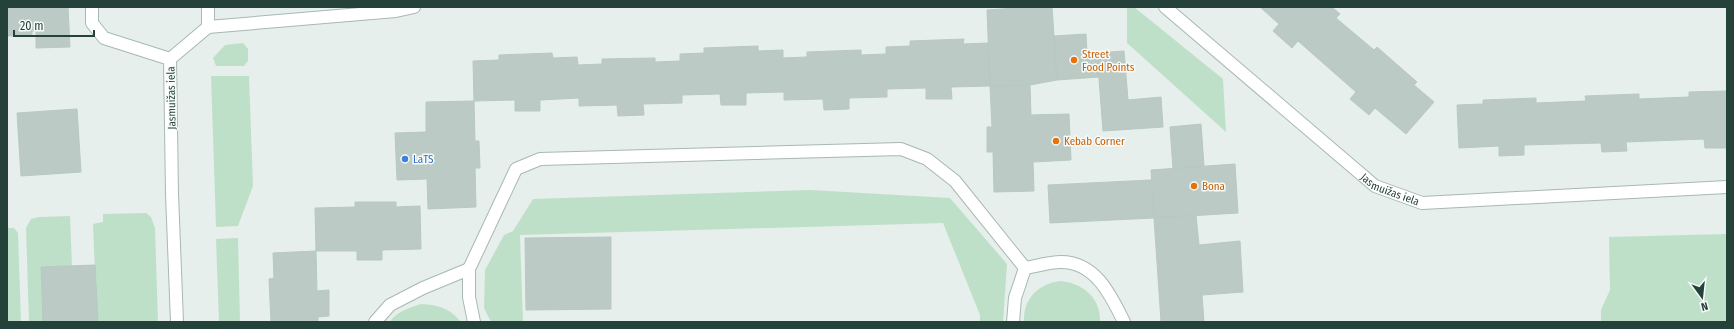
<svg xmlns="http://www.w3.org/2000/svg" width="1734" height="329" font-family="'Fira Sans Condensed',sans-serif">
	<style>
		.green { fill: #bfe0c8 }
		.building { fill: #bbcac4; stroke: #b8c9c2 }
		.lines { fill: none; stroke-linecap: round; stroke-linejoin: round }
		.minor-casing { stroke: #a8b8b2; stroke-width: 14 }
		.minor { stroke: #fff; stroke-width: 12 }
		.food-dot { fill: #e8710a; stroke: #f7fbf9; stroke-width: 1.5 }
		.shop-dot { fill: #3f7fe0; stroke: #f7fbf9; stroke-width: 1.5 }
		.labels { text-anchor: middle; stroke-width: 3; stroke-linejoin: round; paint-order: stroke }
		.food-label { font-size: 11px; fill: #c56008; stroke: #f7fbf9; text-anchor: start }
		.street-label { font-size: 11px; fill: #24423a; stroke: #f7fbf9 }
		.shop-label { font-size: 11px; fill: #366cbe; stroke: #f7fbf9; text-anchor: start }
	</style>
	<rect width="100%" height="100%" fill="#e6efeb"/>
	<path class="green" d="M1127,7H1134L1223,79L1226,132L1127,43Z
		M243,43L248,49V61L244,66H216L213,58L225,45Z
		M211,76H249L253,186L238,226L216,227Z
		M810,190L950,198L1007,264L1003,322H980V315L943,223L520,235L523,322H493L490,320L484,308L485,270L504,235L513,231L533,199Z
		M146,213L151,217L155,228L158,322H97L93,224L103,222V214Z
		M70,216L72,266L41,267L43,321L29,322L26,228L31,219L39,217Z
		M7,228H14L18,233L21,322H7Z
		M1727,234V322H1601V310L1610,290L1609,237Z
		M238,238L240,322H219L216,239Z
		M1060,281C1083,283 1101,298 1100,322H1024C1023,299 1038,284 1060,281Z
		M421,304C438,305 450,308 461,322H390C395,312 411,307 421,304Z"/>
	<path class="building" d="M7,7H68L70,47L36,48V31H32V35L7,36Z
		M1031,7H1052L1057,80L1030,85L990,86L987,10Z
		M1260,7H1332L1340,14L1336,18L1374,50L1377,47L1417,82L1414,85L1434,102L1406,134L1375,108L1369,115L1350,99L1356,92L1298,41L1292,48L1273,31L1279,24Z
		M1086,34L1087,54L1097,53L1099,77L1057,80L1054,36Z
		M964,39L963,44L988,43L990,86L951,87L952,99H926V88L887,89V97L849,98V109L824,110L823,99L784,100V92L746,93V105H721L720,94L682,95V103L643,104L644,115L618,116L617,105L579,106V98L540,100V111H515V100L474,101L473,61L499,60V55L552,53L553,58L577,57L578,65L602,64V59L655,58V62L680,61V54L704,53V48L758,46V51L783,50V58L807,57V52L861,50V55L886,54V47L910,46V41Z
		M1124,51L1128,100L1161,97L1163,127L1103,131L1097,53Z
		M1030,85L1031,115L1069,114L1071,160L1033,162L1034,191L994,192L993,152H987V127H992L990,86Z
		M1727,91V148H1705L1704,139L1626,142L1627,151L1602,152L1601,143L1524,145V155L1499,156V146L1459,148L1457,105L1483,104V100L1536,98V103L1586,101L1585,96L1639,94V99L1689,97V92Z
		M474,101L475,141H479L480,168H475L476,207L428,209L427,179L397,180L395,133L426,132V102Z
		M77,109L81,172L21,176L17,113Z
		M1201,124L1204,166L1173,169L1170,127Z
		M1235,164L1238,213L1154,218L1151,170Z
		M1151,180L1154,218L1050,223L1048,185Z
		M355,202H396V207L420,206L421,249L382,250V260H357V251H316L315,208L355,207Z
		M1196,215L1199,245L1240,241L1243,292L1202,295L1204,322H1161L1154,218Z
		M611,237V309L526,310L525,238Z
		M316,251L317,291L329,290V316L318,317V322H271L269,279L274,278L273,253Z
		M95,265L98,322H43L41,267Z"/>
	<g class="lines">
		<g class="minor-casing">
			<g id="minor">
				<path d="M92,7V23L104,38L170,59"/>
				<path d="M208,7V27"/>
				<path id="s1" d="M1165,7L1375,186L1422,203L1727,187"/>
				<path d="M177,322L172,194L170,59L208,27L396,11L414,7"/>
				<path d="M375,322L390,305L423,288L469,269"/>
				<path d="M474,322L469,297V269L516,169L540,159L901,149L927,159L955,181L1025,268C1037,266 1049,262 1061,262C1096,262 1111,296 1124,322"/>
				<path d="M1013,322L1015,298L1025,268"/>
			</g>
		</g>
		<use href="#minor" class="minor"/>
	</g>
	<g class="food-dot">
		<circle cx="1074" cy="60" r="4"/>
		<circle cx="1056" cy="141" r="4"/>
		<circle cx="1194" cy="186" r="4"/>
	</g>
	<circle class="shop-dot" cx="405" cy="159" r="4"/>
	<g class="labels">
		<g class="food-label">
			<text x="1082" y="58">Street<tspan x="1082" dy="13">Food Points</tspan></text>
			<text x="1064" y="145">Kebab Corner</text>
			<text x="1202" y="190">Bona</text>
		</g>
		<g class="street-label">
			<text transform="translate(171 98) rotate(-91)" y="4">Jasmuižas iela</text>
			<text dy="4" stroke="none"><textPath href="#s1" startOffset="291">Jasmuižas iela</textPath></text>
		</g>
		<g class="shop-label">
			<text x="413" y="163">LaTS</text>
		</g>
	</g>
	<rect width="1734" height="329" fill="none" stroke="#24423a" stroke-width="16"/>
	<g transform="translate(1702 297) rotate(165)" stroke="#f7fbf9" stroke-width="3" paint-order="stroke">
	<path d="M0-3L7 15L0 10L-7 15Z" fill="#24423a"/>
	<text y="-6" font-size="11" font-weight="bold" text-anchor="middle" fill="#24423a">N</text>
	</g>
	<path d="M14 30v6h80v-6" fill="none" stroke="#24423a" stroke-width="2"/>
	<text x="20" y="30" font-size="12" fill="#24423a" stroke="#f7fbf9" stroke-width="3" paint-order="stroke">20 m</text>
</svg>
